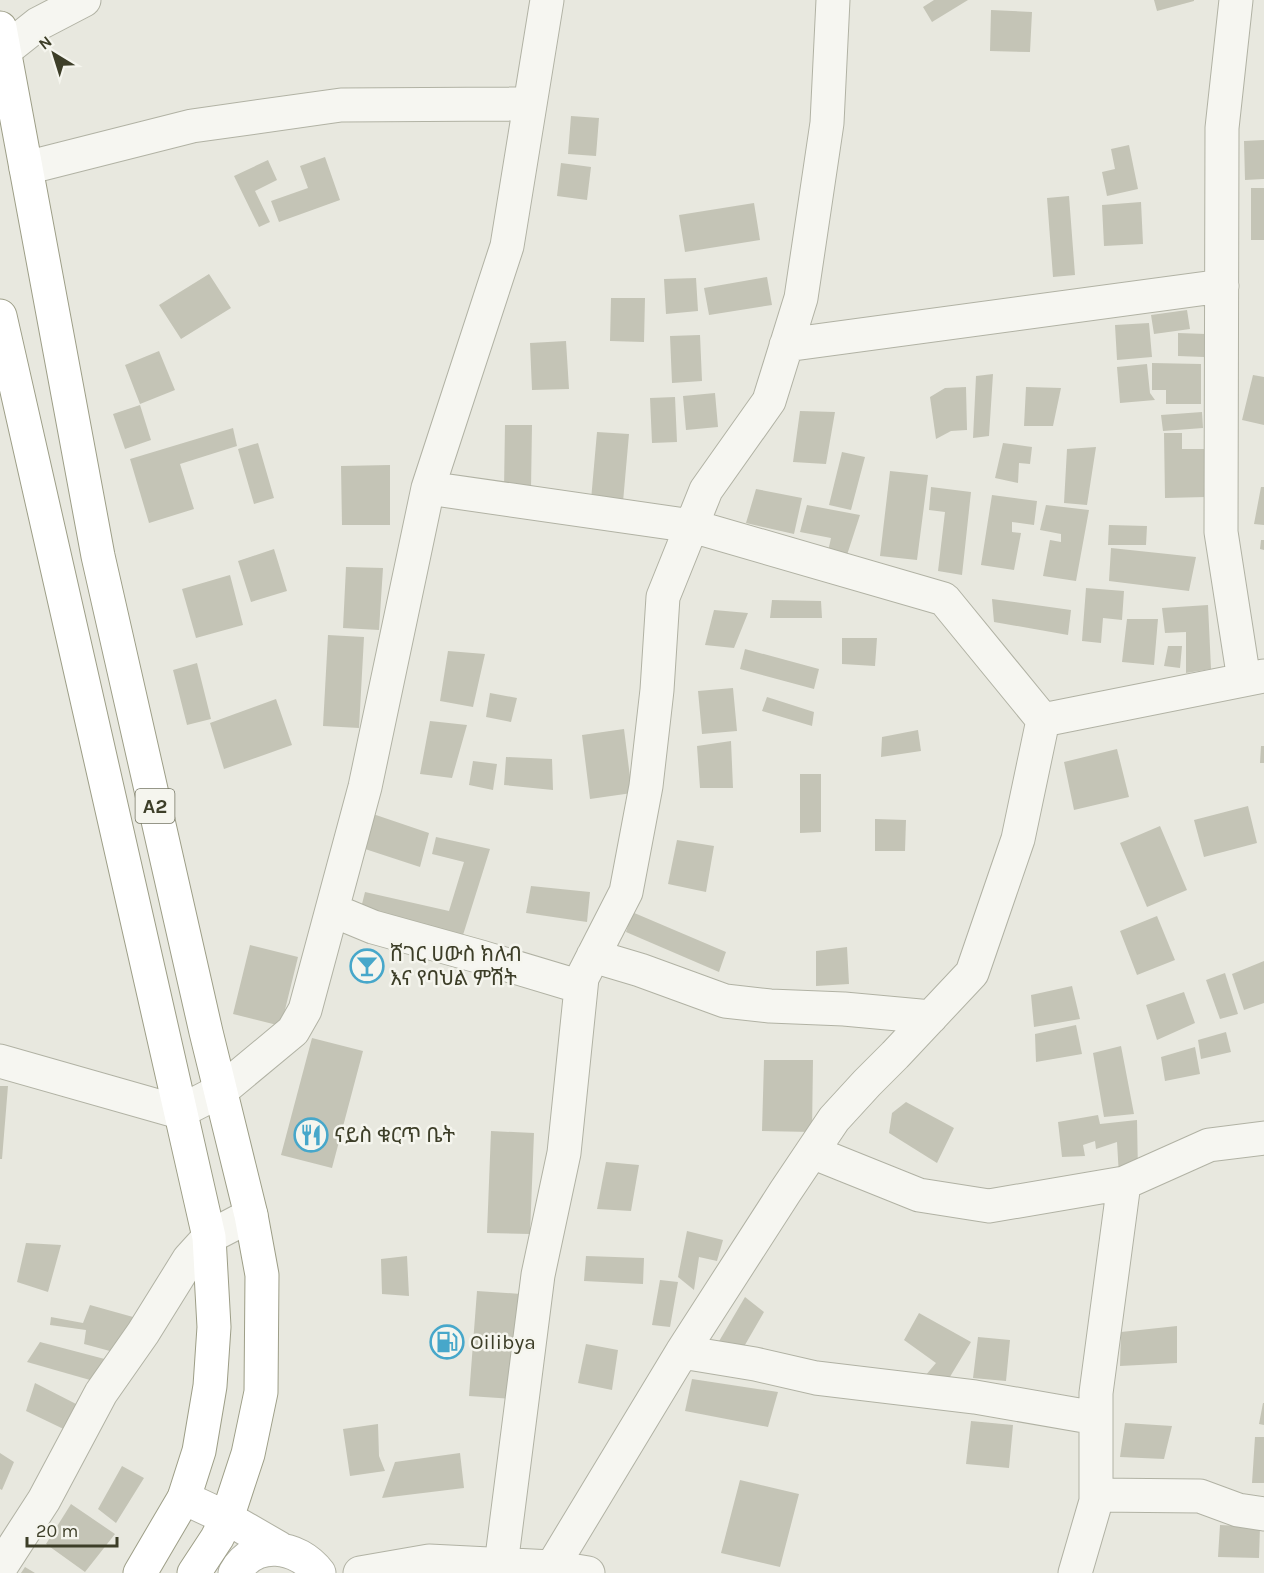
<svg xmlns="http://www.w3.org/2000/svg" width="1264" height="1573" font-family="Karla,'Noto Sans Ethiopic',sans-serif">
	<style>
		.building { fill: #c4c4b6 }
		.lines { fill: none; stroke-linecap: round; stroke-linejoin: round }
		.street-casing { stroke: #b1b2a4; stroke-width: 35 }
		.secondary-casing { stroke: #b1b2a4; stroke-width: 35 }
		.highway-casing { stroke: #9d9e87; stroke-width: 35 }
		.street { stroke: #f6f6f1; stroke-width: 33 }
		.secondary { stroke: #fff; stroke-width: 33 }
		.highway { stroke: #fff; stroke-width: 33 }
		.labels { text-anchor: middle; stroke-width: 5; stroke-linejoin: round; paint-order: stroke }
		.shield { fill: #f5f5ee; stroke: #747563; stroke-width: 1.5 }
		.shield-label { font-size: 20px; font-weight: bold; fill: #3d3e28 }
		.poi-label { font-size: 21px; fill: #3d3e28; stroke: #f5f5ee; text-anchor: start }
	</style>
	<rect width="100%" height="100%" fill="#e8e8df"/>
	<path class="building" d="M934,0H968L932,22L923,7Z
		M1154,0H1194V1L1157,11Z
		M991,10L1032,12L1030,52L990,51Z
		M571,116L599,118L596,156L568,154Z
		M1264,140V179L1245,180L1244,141Z
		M1129,145L1138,189L1107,196L1102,172L1115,169L1111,149Z
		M325,157L340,200L279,222L271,201L308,188L300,166Z
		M268,160L277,180L255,191L270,222L259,227L234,176Z
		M561,163L591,167L587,200L557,196Z
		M1251,188H1264V240H1251Z
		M1069,196L1075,275L1053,277L1047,198Z
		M1141,202L1143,244L1104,246L1102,205Z
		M754,203L760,240L685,252L679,215Z
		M209,274L231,308L181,339L159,305Z
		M767,277L772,305L709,315L704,288Z
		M696,278L698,311L666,314L664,279Z
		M611,298H645L644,342L610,341Z
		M1187,310L1190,329L1154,334L1151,315Z
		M1149,323L1152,357L1117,360L1115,325Z
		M1178,333L1206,334L1204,357L1178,356Z
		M700,335L702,381L672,383L670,336Z
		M566,341L569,389L532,390L530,343Z
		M159,351L175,390L140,404L125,365Z
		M1152,363L1201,364V404H1166V390H1152Z
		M1147,364L1150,393L1155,400L1120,403L1117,367Z
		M993,374L989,436L973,438L976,376Z
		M1253,375L1264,377V425L1242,420Z
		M966,387L967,430L951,431L936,439L930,397L945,388Z
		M1026,387L1061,388L1053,426H1024Z
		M715,393L718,427L686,430L683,396Z
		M675,397L677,442L652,443L650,398Z
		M140,405L151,440L125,449L113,414Z
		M800,411L835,412L826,464L793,462Z
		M1202,412L1203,428L1163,431L1161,415Z
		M505,425H532L531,489H504Z
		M233,428L237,446L180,464L194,509L149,523L130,459Z
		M597,432L629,434L623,502L591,500Z
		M1164,433H1182V449H1206V497L1165,498Z
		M258,443L274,498L254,504L238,449Z
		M1003,443L1032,447L1030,464L1019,463L1018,483L995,478Z
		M1096,447L1087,505L1064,503L1067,449Z
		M842,452L865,457L851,510L829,505Z
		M390,465V525H342L341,466Z
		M890,471L928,475L917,560L880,556Z
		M931,487L971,492L962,575L938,571L945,512L929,510Z
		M1261,487H1264V525L1254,524Z
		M756,489L802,498L794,534L746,523Z
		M992,495L1037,501L1034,525L1012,522V532L1021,533L1014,570L981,565Z
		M807,505L860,515L846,558L827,556L831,538L800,532Z
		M1046,505L1089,510L1076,581L1043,576L1050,540L1061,542V534L1040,530Z
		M1109,525L1147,526L1146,545H1108Z
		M1261,540H1264V550L1260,549Z
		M1111,548L1196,557L1189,591L1109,581Z
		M274,549L287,591L251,602L238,561Z
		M346,567L383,568L379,630L343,628Z
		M230,575L243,625L196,638L182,589Z
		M1086,588L1124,591L1122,620L1103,618L1101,643L1082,641Z
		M992,599L1071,610L1068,635L994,622Z
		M772,600L821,601L822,618H770Z
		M1208,605L1211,669L1186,673V632L1165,633L1162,608Z
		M714,610L748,613L734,648L705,645Z
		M1127,619H1158L1154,665L1122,662Z
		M328,635L364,637L359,728L323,726Z
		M842,638H877L875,666L842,664Z
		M1168,646H1182L1180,668L1164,666Z
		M745,649L819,669L814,689L740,669Z
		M448,651L485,654L473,707L440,701Z
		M197,663L211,719L187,725L173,670Z
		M733,688L737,731L702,734L698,691Z
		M490,693L517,698L511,722L486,717Z
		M767,697L814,712L812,726L762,711Z
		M276,699L292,745L224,769L210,723Z
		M430,721L467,725L452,778L420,774Z
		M624,729L632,793L590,799L582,735Z
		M918,730L921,751L881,757L882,737Z
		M731,741L733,788H700L697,746Z
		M1261,746H1264V763H1260Z
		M1117,749L1129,797L1074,810L1064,762Z
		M506,757L552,759L553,790L504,785Z
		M473,761L497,764L493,790L469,785Z
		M800,774H821V832L800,833Z
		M1248,806L1257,843L1204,857L1194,820Z
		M373,814L429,833L420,867L362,848Z
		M875,819L906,820L905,851H875Z
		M1160,826L1187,890L1147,907L1120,843Z
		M436,837L490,849L463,935L359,916L365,892L449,911L464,862L432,854Z
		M677,840L714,846L706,892L668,884Z
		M531,886L590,892L587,922L526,913Z
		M632,912L726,952L719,972L626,932Z
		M1157,916L1175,960L1137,975L1120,931Z
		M250,945L298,957L281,1026L233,1014Z
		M847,947L849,984L816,986V951Z
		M1264,961V1003L1244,1010L1232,974Z
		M1225,973L1238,1014L1220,1019L1206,980Z
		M1072,986L1080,1019L1034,1027L1031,995Z
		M1184,992L1195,1023L1157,1040L1146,1005Z
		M1076,1025L1082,1054L1036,1062L1035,1034Z
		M1226,1032L1231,1052L1201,1059L1198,1040Z
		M312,1038L363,1051L332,1168L281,1155Z
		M1121,1046L1134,1114L1104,1117L1093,1053Z
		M1195,1047L1200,1074L1165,1081L1161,1057Z
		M764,1060H813L812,1132L762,1131Z
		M0,1086H8L2,1159H0Z
		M906,1102L954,1128L937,1163L889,1133L892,1113Z
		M1098,1115L1100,1124L1137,1120L1138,1173L1119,1176L1117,1142L1096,1149L1095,1141L1083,1145L1085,1156L1062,1157L1058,1122Z
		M491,1131L534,1133L530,1234L487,1233Z
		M606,1162L639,1165L631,1211L597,1209Z
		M687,1231L723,1240L717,1261L699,1257L694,1290L678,1277Z
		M26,1243L61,1245L48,1292L17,1282Z
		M407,1256L409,1296L382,1294L381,1259Z
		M586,1256L644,1258L643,1284L584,1281Z
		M660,1280L678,1282L670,1327L652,1325Z
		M477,1291L521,1294L513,1399L469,1396Z
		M745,1297L764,1312L738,1357L718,1343Z
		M90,1305L133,1317L121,1354L84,1344L86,1330L50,1325L51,1317L83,1323Z
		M919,1313L971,1342L945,1385L925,1376L936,1363L904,1340Z
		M1177,1326V1363L1120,1366L1121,1332Z
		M978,1337L1010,1340L1006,1381L973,1378Z
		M40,1342L116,1362L97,1382L27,1362Z
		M586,1344L618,1350L612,1390L578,1383Z
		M692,1379L778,1392L768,1427L685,1411Z
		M35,1383L80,1406L74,1434L26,1411Z
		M1263,1403H1264V1425L1259,1424Z
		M971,1421L1013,1425L1009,1468L966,1464Z
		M1125,1423L1172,1426L1164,1459L1120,1457Z
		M378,1424L379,1456L385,1471L350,1476L343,1429Z
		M1255,1437H1264V1483H1252Z
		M0,1453L14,1462L2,1490L0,1489Z
		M460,1453L464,1488L382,1498L395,1462Z
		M122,1466L144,1478L116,1523L98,1509Z
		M740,1480L799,1494L780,1567L721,1553Z
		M71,1504L115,1534L85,1572L46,1544Z
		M1220,1525L1260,1527L1259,1558L1218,1557Z
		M25,1567L35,1573H21Z"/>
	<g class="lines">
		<g class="street-casing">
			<path id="street" d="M1236,0L1222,128L1221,532L1244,680
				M4,51L38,24L84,0
				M26,168L192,126L341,105L530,104
				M786,345L1222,286
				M428,488L692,526L944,599L1043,720
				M332,910L373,927L481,957L581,987
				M593,956L640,970L725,1001L770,1006L844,1009L931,1017
				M0,1061L179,1112L222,1090L293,1031L305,1010L365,787L428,488L507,246L547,0
				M812,1152L919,1195L989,1206L1124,1183L1209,1145L1264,1138
				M682,1352L755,1364L816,1378L975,1397L1096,1418
				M1096,1495L1200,1496L1238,1510L1264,1514
				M501,1565L538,1275L564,1153L582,978L626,892L646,786L657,690L663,597L706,490L769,401L801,298L827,123L833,0
				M552,1567L682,1352L785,1192L834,1119L867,1083L895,1055L972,973L1018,839L1043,720L1264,676
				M0,1568L44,1500L101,1393L143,1333L189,1259L209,1237L251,1215
				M360,1573L429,1561L552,1567L588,1573
				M1075,1573L1096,1501V1393L1124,1183"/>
		</g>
		<g class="secondary-casing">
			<path id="secondary" d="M184,1498L227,1518L279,1548
				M235,1573C254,1538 298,1545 319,1573"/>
		</g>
		<g class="highway-casing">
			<path id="highway" d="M0,28L98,556L206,1032L251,1215L262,1275L261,1392L248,1454L227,1518L217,1538L194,1573
				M0,316L209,1237L214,1327L210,1386L199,1451L184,1498L140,1573"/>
		</g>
		<use href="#street" class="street"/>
		<use href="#secondary" class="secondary"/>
		<use href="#highway" class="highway"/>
	</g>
	<defs>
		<g id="bar-ring" transform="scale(1.725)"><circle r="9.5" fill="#f5f5ee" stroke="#47a7ca" stroke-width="1.5"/><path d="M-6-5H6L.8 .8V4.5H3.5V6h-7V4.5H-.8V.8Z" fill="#47a7ca"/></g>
		<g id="restaurant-ring" transform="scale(1.725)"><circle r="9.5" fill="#f5f5ee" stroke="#47a7ca" stroke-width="1.5"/><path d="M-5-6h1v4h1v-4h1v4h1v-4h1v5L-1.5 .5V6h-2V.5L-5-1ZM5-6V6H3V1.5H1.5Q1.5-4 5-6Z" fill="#47a7ca"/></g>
		<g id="fuel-ring" transform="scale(1.725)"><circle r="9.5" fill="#f5f5ee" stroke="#47a7ca" stroke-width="1.5"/><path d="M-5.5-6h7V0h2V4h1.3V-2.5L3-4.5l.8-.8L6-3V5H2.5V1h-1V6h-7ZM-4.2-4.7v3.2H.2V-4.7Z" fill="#47a7ca"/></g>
	</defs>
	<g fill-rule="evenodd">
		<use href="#bar-ring" x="367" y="966"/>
		<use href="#restaurant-ring" x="311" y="1135"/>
		<use href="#fuel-ring" x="447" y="1342"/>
	</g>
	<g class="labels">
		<rect class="shield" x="135.5" y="789" width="39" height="34" rx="4.5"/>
		<g class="shield-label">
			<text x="155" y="813">A2</text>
		</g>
		<g class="poi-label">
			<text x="390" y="961">ሸገር ሀውስ ክለብ<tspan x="390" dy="24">እና የባህል ምሽት</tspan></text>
			<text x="334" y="1142">ናይስ ቁርጥ ቤት</text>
			<text x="470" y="1349">Oilibya</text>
		</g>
	</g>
	<g transform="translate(54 54) rotate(322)" stroke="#f5f5ee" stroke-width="4.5" paint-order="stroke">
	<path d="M0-4.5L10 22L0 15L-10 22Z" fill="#3d3e28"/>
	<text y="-9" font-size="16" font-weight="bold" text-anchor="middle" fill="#3d3e28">N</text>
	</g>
	<path d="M27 1537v9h90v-9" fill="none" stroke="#3d3e28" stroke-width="3"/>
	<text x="36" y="1537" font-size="18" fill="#3d3e28" stroke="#f5f5ee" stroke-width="4.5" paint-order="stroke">20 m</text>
</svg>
